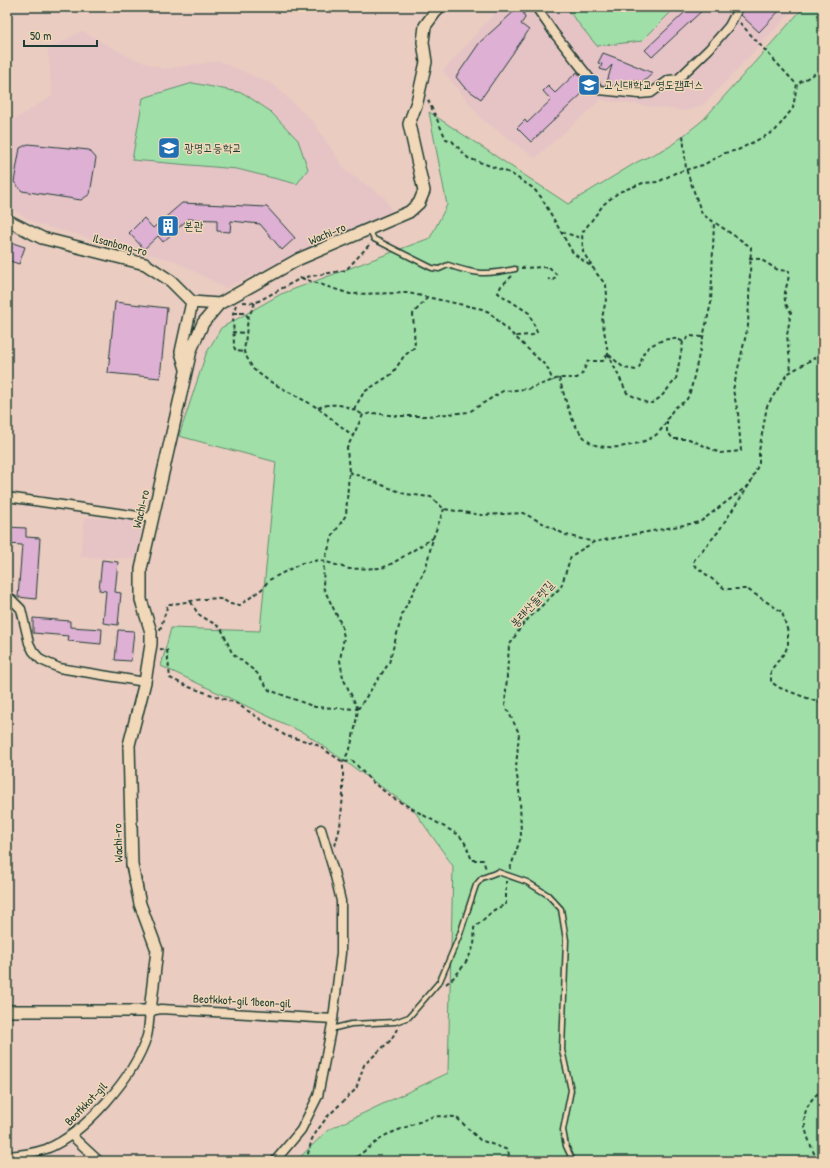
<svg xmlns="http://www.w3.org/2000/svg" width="830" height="1168" font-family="'Patrick Hand','Poor Story',sans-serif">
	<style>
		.built { fill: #e6c4c6 }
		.green { fill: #a0dfa7; stroke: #608e6e }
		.building { fill: #ddb0d4; stroke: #1f3d34 }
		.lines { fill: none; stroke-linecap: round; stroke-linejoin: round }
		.lane-casing { stroke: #1f3d34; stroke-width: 7 }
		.street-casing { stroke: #1f3d34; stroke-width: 11 }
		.secondary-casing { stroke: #1f3d34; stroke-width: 14 }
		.path { stroke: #1f3d34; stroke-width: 2; stroke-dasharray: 4 3; stroke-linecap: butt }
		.lane { stroke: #f0d8b8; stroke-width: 4 }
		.street { stroke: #f0d8b8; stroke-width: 8 }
		.secondary { stroke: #f0d8b8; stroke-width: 11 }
		.labels { text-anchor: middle; stroke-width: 3; stroke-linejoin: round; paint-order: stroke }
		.poi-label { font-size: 12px; fill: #1f3d34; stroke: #f0d8b8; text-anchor: start }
		.street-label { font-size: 12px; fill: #1f3d34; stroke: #f0d8b8 }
	</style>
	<rect width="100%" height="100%" fill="#eaccc0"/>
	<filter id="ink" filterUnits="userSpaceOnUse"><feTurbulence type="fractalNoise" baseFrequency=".025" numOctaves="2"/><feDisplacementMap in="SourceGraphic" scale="8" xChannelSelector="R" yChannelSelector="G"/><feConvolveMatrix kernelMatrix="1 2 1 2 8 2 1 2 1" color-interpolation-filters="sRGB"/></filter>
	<g filter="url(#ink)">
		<path class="built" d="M500,7H796L703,105L686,111L601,100L535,158L482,119L443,71Z
			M82,31L129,57L164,69L219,61L273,84L314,123L346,171L384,197L392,211L225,288L175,261L37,224L7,206V124L52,96L48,50Z
			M85,517L142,521L137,559L80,557Z"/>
		<path class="green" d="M565,7H676L642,41L597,46Z
			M804,7H823V1161H296L328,1130L448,1073L453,866L413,809L306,734L161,666L171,628L260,631L276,462L179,436L206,354L221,328L281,294L430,238L447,205L429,112L568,204L637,162L669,147L703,120Z
			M193,83L243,93L270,111L298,140L308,169L297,184L237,169L132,160L143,98Z"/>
		<path class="building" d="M519,7H522L525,18L521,24L529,30L481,99L464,87L456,77L480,42Z
			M680,7H706L652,57L645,50L685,12Z
			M744,7H783L759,32L741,15Z
			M603,53L619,59L653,73L642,83L634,80L633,88L606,85L612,65L606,71L600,69L602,64L598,63Z
			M577,72L589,87L531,142L517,128L525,120L527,123L551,100L543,91L548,86L555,93Z
			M28,144L89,150L96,158L90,194L81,200L22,191L14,182L20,148Z
			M182,203L267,207L295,238L282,250L260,224L231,221L230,232L217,231V220L188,219L163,242L158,236L144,249L129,233L144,218L153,228Z
			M7,241L25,247L19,264L7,260Z
			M115,302L167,308L160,378L108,373Z
			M7,527L26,528V537L40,538L36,599L18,597L22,545L7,544Z
			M102,560L118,562L115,592L121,593L118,625L103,623L106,591L99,590Z
			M33,618L70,621V627L102,629L101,644L68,641L69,636L33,633Z
			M118,630L134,631L131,661L115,660Z"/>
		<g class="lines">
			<g class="lane-casing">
				<path id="lane" d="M369,230L374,239L432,268L439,269L448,265C477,275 486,275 515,269
					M331,1029L351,1024L395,1022L409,1017L440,981L460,934L476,885L482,878L498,872L527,882L548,895L561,909L566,940L562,1050L571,1090L563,1130L566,1146L573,1161"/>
			</g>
			<g class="street-casing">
				<path id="street" d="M536,7L554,33L599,90L639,94L651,93L669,80L678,79L709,49L729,26L739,7
					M7,497L152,518
					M7,595L21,609L29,643L33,651L41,660L59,668L145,682
					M71,1135L99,1161
					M7,1156C20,1155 34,1153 46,1149C85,1134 135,1075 147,1036C149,1028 149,1019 150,1011L161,1009L333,1019
					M275,1161L301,1130L318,1096L333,1019L341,953V901L334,872L321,829"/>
			</g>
			<g class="secondary-casing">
				<path id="secondary" d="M7,220L42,238L145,264L171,281L192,302L219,304
					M186,369L181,352L192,302
					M7,1011H150L157,950L140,904L132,865L129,745L145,682L151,644V632L141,600V569L191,350L203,323L219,304L299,259L409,212L419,203L424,191L409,124L417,102L426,62L423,42L425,26L439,7"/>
			</g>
			<path class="path" d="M740,23L797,85
				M428,100L446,139L452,141L468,158L510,173L533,188L541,197L573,253L593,268
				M562,232L581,238
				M749,258L760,259L778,270L789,271C789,288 778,296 791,312L787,335L791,371
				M521,268L549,267L557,275L553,280L548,279
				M512,276L501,286L498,293L529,313L537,332L533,335L515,336
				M301,278L350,294L408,293L482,309L489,312L547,367L553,381
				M243,302L255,303L301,278L346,270L370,244
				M255,303L248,318L244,352L253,369L269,381L318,408L352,435
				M236,305L233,313L234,347L236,351L244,352
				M233,313H245L248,317
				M232,332L247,333
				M702,337L690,336L683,342L676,379L661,397L652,403H647L627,393L608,354L602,318L607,295L606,285L597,274L583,252L582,233L604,204L619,192L643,183L658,182L675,173L703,165L725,153L738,150L775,131L793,108L797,84L823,69
				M609,355L624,368L636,370C643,366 640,357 645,351C652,342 674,334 683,342
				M559,378C566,399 570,426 588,441C602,453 643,446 657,434C665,427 667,417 674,409C683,399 685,408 691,389L711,303L714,222
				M318,408C333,401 350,406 363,415
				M354,409L364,392L392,374L404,356L415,347L413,314L427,298
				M667,421V431L673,439H689L720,453L741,451L738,413L733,390L748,326L751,247L702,214L686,169L683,134
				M349,472L405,494L431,497L444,509L481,515L523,513L566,535L594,542
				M749,485L718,532L694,560V565L725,589H747L782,612L788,632V645L785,652L771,670V682L780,688L823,704
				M191,602L198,614L221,628L232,653L257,673L269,690L315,707L358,709
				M160,630L168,604C183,605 219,591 229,604L240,605L262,589L269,580L302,563L320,560L349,569L382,568L393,563L433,538
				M160,649L167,650L170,678L189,687L236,703L286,736L314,743L343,762L353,761L371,781L393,798L459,835L465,843L472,860H483L486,869
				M358,709L343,678L340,660L344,637L341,624L323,587L324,562L333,535L346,515L349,472L347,448L363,415L373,413L397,416H427L469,412L503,391L528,389L559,378H577L582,374L588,361H603L607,355
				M335,846L340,827L343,795V762L350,749L355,728L358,709L389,663L403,612L426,567L433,538L444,509
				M510,869L521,837L520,798L516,768L519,733L505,705L509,646L522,625L561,587L571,556L594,542L700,522L750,484L759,463V451L767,406L787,374L823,353
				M446,984C458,975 470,959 474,944C475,940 474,933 474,928L494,910L506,904V881
				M306,1161L312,1139L317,1131L327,1117L356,1089L364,1065L391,1040L397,1029
				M351,1161L386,1135L434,1116L456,1117L480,1140L508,1150L510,1161
				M817,1161C806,1132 793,1112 823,1089"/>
			<use href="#lane" class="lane"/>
			<use href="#street" class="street"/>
			<use href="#secondary" class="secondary"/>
		</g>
	</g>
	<defs>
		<g id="university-square" transform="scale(1.15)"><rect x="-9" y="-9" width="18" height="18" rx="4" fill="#1f6fb2" stroke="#f0d8b8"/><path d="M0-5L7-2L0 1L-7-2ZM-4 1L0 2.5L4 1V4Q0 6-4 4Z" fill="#fff"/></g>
		<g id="school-square" transform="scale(1.15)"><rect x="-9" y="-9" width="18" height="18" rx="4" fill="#1f6fb2" stroke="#f0d8b8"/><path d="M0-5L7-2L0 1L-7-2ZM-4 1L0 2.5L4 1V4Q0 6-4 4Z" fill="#fff"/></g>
		<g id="building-square" transform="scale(1.15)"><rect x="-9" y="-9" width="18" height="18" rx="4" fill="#1f6fb2" stroke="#f0d8b8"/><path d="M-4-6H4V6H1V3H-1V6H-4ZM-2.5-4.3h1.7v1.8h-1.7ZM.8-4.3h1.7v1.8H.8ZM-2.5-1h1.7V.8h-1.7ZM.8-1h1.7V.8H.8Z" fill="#fff"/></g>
	</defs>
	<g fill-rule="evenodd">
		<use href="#university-square" x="589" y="85"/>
		<use href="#school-square" x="169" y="148"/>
		<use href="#building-square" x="168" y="226"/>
	</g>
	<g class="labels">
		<g class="poi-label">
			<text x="604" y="89">고신대학교 영도캠퍼스</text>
			<text x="184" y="152">광명고등학교</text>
			<text x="184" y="230">본관</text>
		</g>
		<g class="street-label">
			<text transform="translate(327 234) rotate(-23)" y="4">Wachi-ro</text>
			<text transform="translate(120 245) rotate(15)" y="4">Ilsanbong-ro</text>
			<text transform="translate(141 509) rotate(-77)" y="4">Wachi-ro</text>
			<text transform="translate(532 604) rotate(-48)" y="4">봉래산둘렛길</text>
			<text transform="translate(118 843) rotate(-92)" y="4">Wachi-ro</text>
			<text transform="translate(242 1001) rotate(3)" y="4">Beotkkot-gil 1beon-gil</text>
			<text transform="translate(86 1104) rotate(-46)" y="4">Beotkkot-gil</text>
		</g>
	</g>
	<rect width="830" height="1168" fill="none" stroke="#f0d8b8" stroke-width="24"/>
	<rect x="12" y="12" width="806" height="1144" fill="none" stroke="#1f3d34" stroke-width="1.5" filter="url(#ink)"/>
	<path d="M24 40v6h73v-6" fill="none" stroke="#1f3d34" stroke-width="2"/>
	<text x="30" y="40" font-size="12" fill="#1f3d34" stroke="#f0d8b8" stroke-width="3" paint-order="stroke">50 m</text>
</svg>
